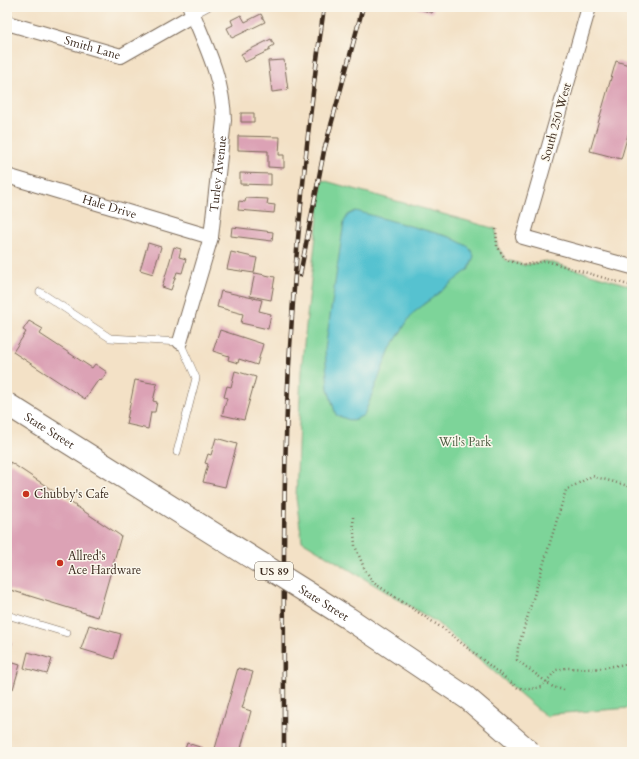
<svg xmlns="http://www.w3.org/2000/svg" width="639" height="759" font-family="Cardo,serif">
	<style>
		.green { fill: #7dd499; stroke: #5c7f5c }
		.water { fill: #56c2d0; stroke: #487677 }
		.building { fill: #dca2b5 }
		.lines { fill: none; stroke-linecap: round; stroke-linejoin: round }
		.service-casing { stroke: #7b6a59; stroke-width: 8 }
		.minor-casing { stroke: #7b6a59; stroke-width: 16 }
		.path { stroke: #7b6a59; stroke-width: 2.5; stroke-dasharray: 1 3; stroke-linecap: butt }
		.service { stroke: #fff; stroke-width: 7 }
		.minor { stroke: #fff; stroke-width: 14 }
		.rail-casing { stroke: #3b2a1e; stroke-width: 4.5 }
		.rail { stroke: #fbf7ec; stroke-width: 3; stroke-dasharray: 9; stroke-linecap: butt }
		.primary-bridge-casing { stroke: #7b6a59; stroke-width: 24; stroke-linecap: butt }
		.primary-bridge { stroke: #fff; stroke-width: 22 }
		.poi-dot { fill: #c8321e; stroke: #fbf7ec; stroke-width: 1.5 }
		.labels { text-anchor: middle; stroke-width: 3; stroke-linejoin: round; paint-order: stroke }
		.shield { fill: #fbf7ec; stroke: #75685c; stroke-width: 1 }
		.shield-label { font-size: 11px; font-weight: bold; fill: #3b2a1e }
		.street-label { font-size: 12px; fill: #3b2a1e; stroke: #fbf7ec }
		.park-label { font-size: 12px; fill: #4f5d43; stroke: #fbf7ec }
		.poi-label { font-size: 12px; fill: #3b2a1e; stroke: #fbf7ec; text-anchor: start }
	</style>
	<rect width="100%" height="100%" fill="#fbf7ec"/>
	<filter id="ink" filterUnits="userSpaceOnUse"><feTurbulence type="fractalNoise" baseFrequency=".025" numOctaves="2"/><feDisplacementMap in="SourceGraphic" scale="8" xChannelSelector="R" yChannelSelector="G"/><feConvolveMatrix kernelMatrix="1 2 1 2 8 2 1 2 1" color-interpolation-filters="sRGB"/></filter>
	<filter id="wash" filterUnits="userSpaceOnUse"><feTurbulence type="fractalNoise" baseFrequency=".012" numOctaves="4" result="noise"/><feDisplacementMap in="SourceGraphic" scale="16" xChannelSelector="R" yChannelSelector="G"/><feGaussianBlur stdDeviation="0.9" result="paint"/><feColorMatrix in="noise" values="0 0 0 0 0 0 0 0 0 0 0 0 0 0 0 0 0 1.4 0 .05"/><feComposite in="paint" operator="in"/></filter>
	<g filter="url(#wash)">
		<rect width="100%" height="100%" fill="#f3e1c6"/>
		<path class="green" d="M322,180L496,229L497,246L506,260L524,265L546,261L632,286V710L630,708L551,714L547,717L436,622L302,541L296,498L301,371Z"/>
		<path class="water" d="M356,211L450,237L469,247L474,256L469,269L412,314L390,349L364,415L352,421L336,415L328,389L325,350L344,222L348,215Z"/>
		<g id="blocks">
			<path class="building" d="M414,7H434L432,13Z
				M261,14L265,22L232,38L227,28L233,25L231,20L241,15L245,22Z
				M271,39L274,45L269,48L270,50L245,62L241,54Z
				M284,60L288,90L272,92L268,61Z
				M616,61L632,66V121L621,159L590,151Z
				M241,113H254V122H241Z
				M238,136L280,137L279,155H284V168L268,167V151L238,150Z
				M240,173L271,174V185L240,184Z
				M246,198L268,199L267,204L275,205L274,213L238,210L239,201L245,202Z
				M232,227L273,232L272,241L231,236Z
				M148,243L161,247L153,274L140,270Z
				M174,247L181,249L179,257L186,259L182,273L177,272L171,290L162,287Z
				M231,252L257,258L254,273L227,269Z
				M255,273L275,277L271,300L250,296Z
				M221,291L262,300L259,311L271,314L268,329L241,323L243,314L217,307Z
				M29,321L43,329L40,334L92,368L95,364L107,372L101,381L99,379L85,399L13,352L26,332L23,330Z
				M220,330L263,344L257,365L239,359L238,363L228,360L229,356L213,351Z
				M235,371L256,377L244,420L222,415L227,398L224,397L227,386L231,387Z
				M135,380L157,384L153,401L157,402L155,412H151L148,429L126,424Z
				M216,438L237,444L225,487L203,482L208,464L205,463L208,454L211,455Z
				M10,462L121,536L98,617L7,589V474Z
				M89,625L121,634L114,659L81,649Z
				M7,641L12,643L7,658Z
				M28,652L52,659L47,674L24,668Z
				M7,661L20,665L13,689L7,687Z
				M238,668L253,672L242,708L251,711L240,752H214Z
				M187,743L203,748L202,752H184Z"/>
		</g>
	</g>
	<g filter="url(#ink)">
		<use href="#blocks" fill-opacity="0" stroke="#7b6a59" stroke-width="1"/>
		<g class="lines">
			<g class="service-casing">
				<path id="service" d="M193,15L208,7
					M40,292L110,338L180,342L196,378L177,452
					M7,615L67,633"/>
			</g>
			<g class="minor-casing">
				<g id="minor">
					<path d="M589,7L523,237L632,267"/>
					<path id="s1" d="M7,23L121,56L193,15"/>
					<path id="s2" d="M7,176L211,237"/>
					<path id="s3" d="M180,342L211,237L224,120C223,79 205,44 190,7"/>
				</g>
			</g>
			<path class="path" d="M496,229L497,246L506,260L524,265L546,261L632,286
				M353,517L355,546L365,570L374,583L445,630L518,688L529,689L542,687L556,670L566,668L594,669L632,663
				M564,690L553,687L517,660L518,648L566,490L592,476L632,487"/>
			<use href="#service" class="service"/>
			<use href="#minor" class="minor"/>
			<g class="rail-casing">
				<path id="rail" d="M300,275L324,151L363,7
					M284,752C284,617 282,481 290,347C297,233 308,120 324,7"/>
			</g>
			<use href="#rail" class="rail"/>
			<g class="primary-bridge-casing">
				<g id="primary-bridge">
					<path id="s4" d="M7,404L348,618L467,698L530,752"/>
				</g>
			</g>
			<use href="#primary-bridge" class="primary-bridge"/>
		</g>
	</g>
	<g class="poi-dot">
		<circle cx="26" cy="494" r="4"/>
		<circle cx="60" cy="563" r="4"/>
	</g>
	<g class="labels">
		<rect class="shield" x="255" y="562" width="38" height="18" rx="3"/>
		<g class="shield-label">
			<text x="274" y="575">US 89</text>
		</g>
		<g class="street-label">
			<text dy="4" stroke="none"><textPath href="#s1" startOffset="89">Smith Lane</textPath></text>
			<text transform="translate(556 122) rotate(-74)" y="4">South 250 West</text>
			<text dy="4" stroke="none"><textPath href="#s3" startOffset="173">Turley Avenue</textPath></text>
			<text dy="4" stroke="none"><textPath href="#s2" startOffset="107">Hale Drive</textPath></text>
			<text dy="4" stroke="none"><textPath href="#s4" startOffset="50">State Street</textPath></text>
			<text dy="4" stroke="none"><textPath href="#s4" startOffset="374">State Street</textPath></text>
		</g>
		<g class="park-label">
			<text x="465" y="446">Wil's Park</text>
		</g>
		<g class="poi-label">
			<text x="34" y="498">Chubby's Cafe</text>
			<text x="68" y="560">Allred's<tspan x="68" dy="14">Ace Hardware</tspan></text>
		</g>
	</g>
	<rect width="639" height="759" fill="none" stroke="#fbf7ec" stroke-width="24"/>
</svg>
